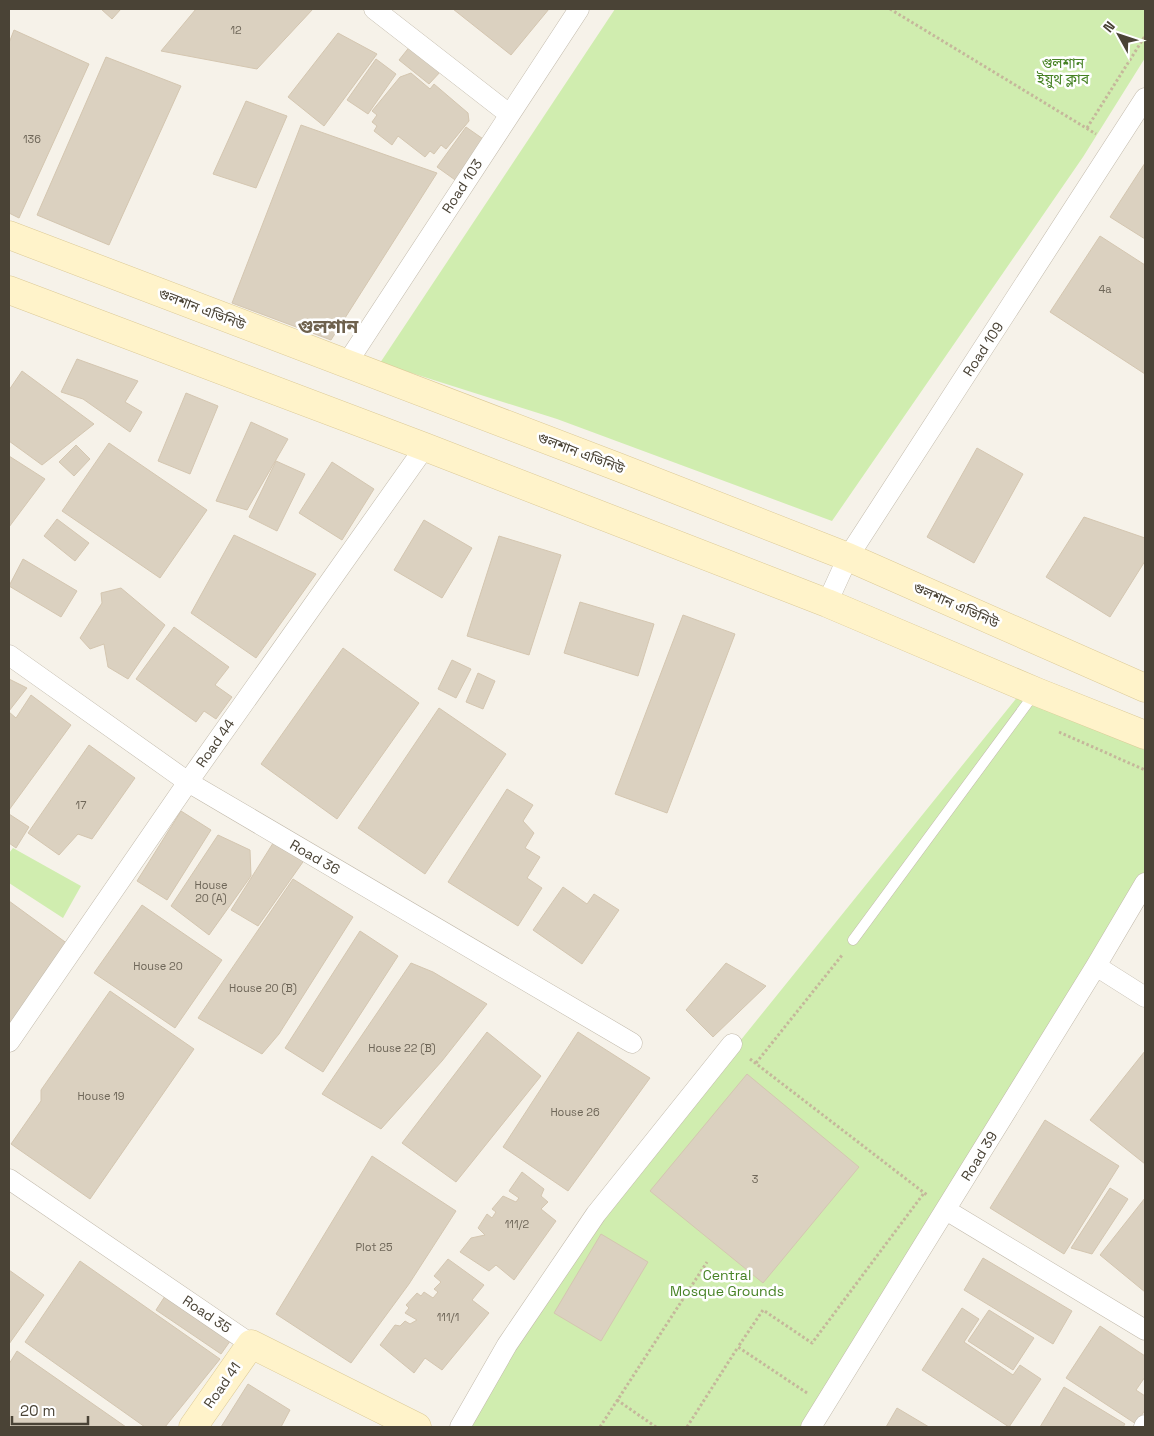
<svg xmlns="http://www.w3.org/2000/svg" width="1154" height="1436" font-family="'Space Grotesk','Noto Sans Bengali',sans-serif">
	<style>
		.green { fill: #d0edaf }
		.building { fill: #dbd1c0; stroke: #d4c6b0 }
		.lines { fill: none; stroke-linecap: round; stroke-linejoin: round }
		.lane-casing { stroke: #c2baab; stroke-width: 11 }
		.street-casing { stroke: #c2baab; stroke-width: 21 }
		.secondary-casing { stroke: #dcca97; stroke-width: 29 }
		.path { stroke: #c5b79b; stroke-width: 3; stroke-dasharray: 2.5 2.5; stroke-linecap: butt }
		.lane { stroke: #fff; stroke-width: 10 }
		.street { stroke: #fff; stroke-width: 20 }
		.secondary { stroke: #fff3ca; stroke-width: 28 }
		.labels { text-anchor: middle; stroke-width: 5; stroke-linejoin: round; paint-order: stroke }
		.number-label { font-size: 11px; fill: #6e6658 }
		.park-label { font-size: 14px; fill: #468224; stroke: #fff }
		.street-label { font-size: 14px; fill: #4a4336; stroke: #fff }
		.district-label { font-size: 19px; font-weight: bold; fill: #6e614d; stroke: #fff }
	</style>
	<rect width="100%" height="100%" fill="#f6f2e9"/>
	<path class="green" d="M615,9H1145V58L1083,157L832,521L557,419L380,363Z
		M1019,695L1145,750V874L803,1427H466L513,1345L604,1214L740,1041Z
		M13,848L81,886L63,918L9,883V853Z"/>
	<path class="building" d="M101,9H121L112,19Z
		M196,9H313L257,69L161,51Z
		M453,9H549L511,55Z
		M14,30L89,64L19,218L9,213V43Z
		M338,33L377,54L324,126L288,97Z
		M411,45L442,70L429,84L399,60Z
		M106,57L181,86L109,245L37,215Z
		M376,59L396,74L368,114L347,100Z
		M411,73L430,89L434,84L468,113L469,121L446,149L441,145L434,154L430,151L425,157L398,136L392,145L374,131L377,126L372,122L377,115L372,111L400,77Z
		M246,101L287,116L256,188L213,174Z
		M301,125L437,173L331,340L232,303Z
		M466,127L486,141L458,182L437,167Z
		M1145,163V239L1110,217Z
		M1100,236L1145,265V374L1050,312Z
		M77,359L138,381L125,402L142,412L130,432L83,399L61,392Z
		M22,371L94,424L42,465L9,441V390Z
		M186,393L218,406L190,474L158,461Z
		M251,422L288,439L247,510L216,501Z
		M109,443L207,510L160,578L62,511Z
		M76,445L90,459L74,476L59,462Z
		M977,448L1023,474L974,563L927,537Z
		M9,456L45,479L9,527Z
		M276,461L305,474L277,531L249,517Z
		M332,462L374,489L342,540L299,513Z
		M1084,517L1145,538V561L1110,617L1046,577Z
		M57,519L89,543L75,561L44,536Z
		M424,520L472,548L442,598L394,570Z
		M234,535L316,574L256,658L191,613Z
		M499,536L561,555L529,655L467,636Z
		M23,559L77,591L61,617L9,586Z
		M121,588L165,625L128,679L108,667L104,644L90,649L80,638L102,603L101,593Z
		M580,602L654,624L638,676L564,653Z
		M683,615L735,634L667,813L615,794Z
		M174,627L229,667L215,685L232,697L216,719L204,711L196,722L136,679Z
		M343,648L419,703L337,819L261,764Z
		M452,660L471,669L456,698L438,689Z
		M478,673L495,681L483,709L466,702Z
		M9,679L27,688L9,711Z
		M31,695L71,725L9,810V712L16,718Z
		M439,708L506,754L425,874L358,828Z
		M89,745L135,778L92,839L78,834L59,855L28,833Z
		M507,789L533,805L523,821L534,833L525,848L540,857L527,878L542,888L518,926L448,882Z
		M181,811L211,830L167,900L137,881Z
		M9,814L29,827L16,848L9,843Z
		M218,835L250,850L251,876L209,935L171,906Z
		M275,840L305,859L258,926L231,910Z
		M293,879L353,917L279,1034L262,1054L198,1018Z
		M563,887L587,904L594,894L619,910L582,964L533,930Z
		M9,901L72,947L9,1043Z
		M142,905L222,960L175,1028L94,973Z
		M360,931L398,956L323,1072L285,1048Z
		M411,963L433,972L487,1004L442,1061L381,1129L322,1094Z
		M726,963L766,986L713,1037L686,1010Z
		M110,991L194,1049L90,1199L11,1144L41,1101V1090Z
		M487,1032L541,1076L456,1182L402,1143Z
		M578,1032L650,1078L568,1191L503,1147Z
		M1145,1051V1164L1090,1120Z
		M747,1074L859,1167L763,1283L650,1191Z
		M1045,1120L1119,1166L1064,1254L990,1208Z
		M372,1156L456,1211L409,1284L351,1363L276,1314Z
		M522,1172L544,1189L541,1196L548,1202L541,1209L556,1221L514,1280L496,1265L489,1271L460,1252L471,1238L485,1235L478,1228L487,1214L492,1218L496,1212L492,1209L503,1196L516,1202L519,1198L509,1191Z
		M1110,1188L1128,1199L1092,1254L1071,1248Z
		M1145,1198V1292L1100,1255Z
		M601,1234L648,1262L601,1341L554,1313Z
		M983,1258L1072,1311L1053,1344L964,1290Z
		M448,1259L484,1285L472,1300L489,1313L442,1370L425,1358L414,1373L380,1345L395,1325L400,1326L405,1321L410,1324L417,1320L405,1313L409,1308L406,1305L417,1293L421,1296L424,1292L433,1298L438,1292L434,1289L441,1282L434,1276Z
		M80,1261L220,1359L165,1427H145L25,1342Z
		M9,1270L44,1295L9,1344Z
		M167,1293L233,1337L221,1354L156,1310Z
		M962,1308L979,1319L964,1342L1013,1375L1020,1365L1041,1379L1009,1427L922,1370Z
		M989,1310L1034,1338L1013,1370L968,1341Z
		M1100,1326L1145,1356V1377L1136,1390L1145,1396V1410L1136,1424L1066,1378Z
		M17,1351L126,1427H9V1364Z
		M248,1384L290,1410L281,1427H221Z
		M1064,1387L1125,1424L1123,1427H1040Z
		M897,1408L929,1427H886Z"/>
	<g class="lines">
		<g class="lane-casing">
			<path id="lane" d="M853,940L1035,693"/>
		</g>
		<g class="street-casing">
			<path id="street" d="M374,9L509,114
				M347,363L579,9
				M827,603L848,557L1145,98
				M9,655L188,782L632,1043
				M1096,966L1145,997
				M9,1042L188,782L425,447
				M9,1179L251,1344
				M946,1210L1145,1330
				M460,1427L507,1345L596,1214L732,1044
				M811,1427L1096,966L1145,883
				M1144,1427L1145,1425"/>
		</g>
		<g class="secondary-casing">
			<path id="secondary" d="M9,235L618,467L848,557L1145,688
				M9,290L425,447L827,603L1037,692L1145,735
				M193,1427L251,1344L417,1427"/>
		</g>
		<path class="path" d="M890,9L1096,134
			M1087,128L1145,36
			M1059,732L1145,770
			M750,1059L927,1195
			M756,1063L843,954
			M807,1393L738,1347L763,1310L812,1343L924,1193
			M617,1400L656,1427
			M600,1427L707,1262
			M687,1427L738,1347"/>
		<use href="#lane" class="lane"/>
		<use href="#street" class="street"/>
		<use href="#secondary" class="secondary"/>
	</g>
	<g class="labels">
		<g class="number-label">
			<text x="236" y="34">12</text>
			<text x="32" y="143">136</text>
			<text x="1105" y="293">4a</text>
			<text x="81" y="809">17</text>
			<text x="211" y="889">House<tspan x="211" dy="13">20 (A)</tspan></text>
			<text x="158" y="970">House 20</text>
			<text x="263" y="992">House 20 (B)</text>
			<text x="402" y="1052">House 22 (B)</text>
			<text x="101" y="1100">House 19</text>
			<text x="575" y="1116">House 26</text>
			<text x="755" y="1183">3</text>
			<text x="517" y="1228">111/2</text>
			<text x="374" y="1251">Plot 25</text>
			<text x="448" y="1321">111/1</text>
		</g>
		<g class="park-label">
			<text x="1063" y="68">গুলশান<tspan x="1063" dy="16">ইয়ুথ ক্লাব</tspan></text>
			<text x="727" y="1280">Central<tspan x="727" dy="16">Mosque Grounds</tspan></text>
		</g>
		<g class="street-label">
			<text transform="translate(462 186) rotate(-57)" y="5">Road 103</text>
			<text transform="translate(202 309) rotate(21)" y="5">গুলশান এভিনিউ</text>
			<text transform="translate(983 349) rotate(-57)" y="5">Road 109</text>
			<text transform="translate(581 453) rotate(21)" y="5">গুলশান এভিনিউ</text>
			<text transform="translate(956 605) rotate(24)" y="5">গুলশান এভিনিউ</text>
			<text transform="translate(215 743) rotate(-55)" y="5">Road 44</text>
			<text transform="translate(315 857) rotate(30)" y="5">Road 36</text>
			<text transform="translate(979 1156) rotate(-58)" y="5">Road 39</text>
			<text transform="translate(207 1314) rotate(34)" y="5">Road 35</text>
			<text transform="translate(222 1385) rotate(-55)" y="5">Road 41</text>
		</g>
		<g class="district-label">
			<text x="328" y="333">গুলশান</text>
		</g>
	</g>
	<rect width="1154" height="1436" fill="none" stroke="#4a4336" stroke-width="20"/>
	<g transform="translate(1119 35) rotate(310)" stroke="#ffffff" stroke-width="4" paint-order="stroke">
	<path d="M0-4L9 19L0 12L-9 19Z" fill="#4a4336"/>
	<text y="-8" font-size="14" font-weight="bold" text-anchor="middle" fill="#4a4336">N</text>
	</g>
	<path d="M12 1416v8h76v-8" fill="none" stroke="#4a4336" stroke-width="2.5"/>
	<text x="20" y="1416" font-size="15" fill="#4a4336" stroke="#ffffff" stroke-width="4" paint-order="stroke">20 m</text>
</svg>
